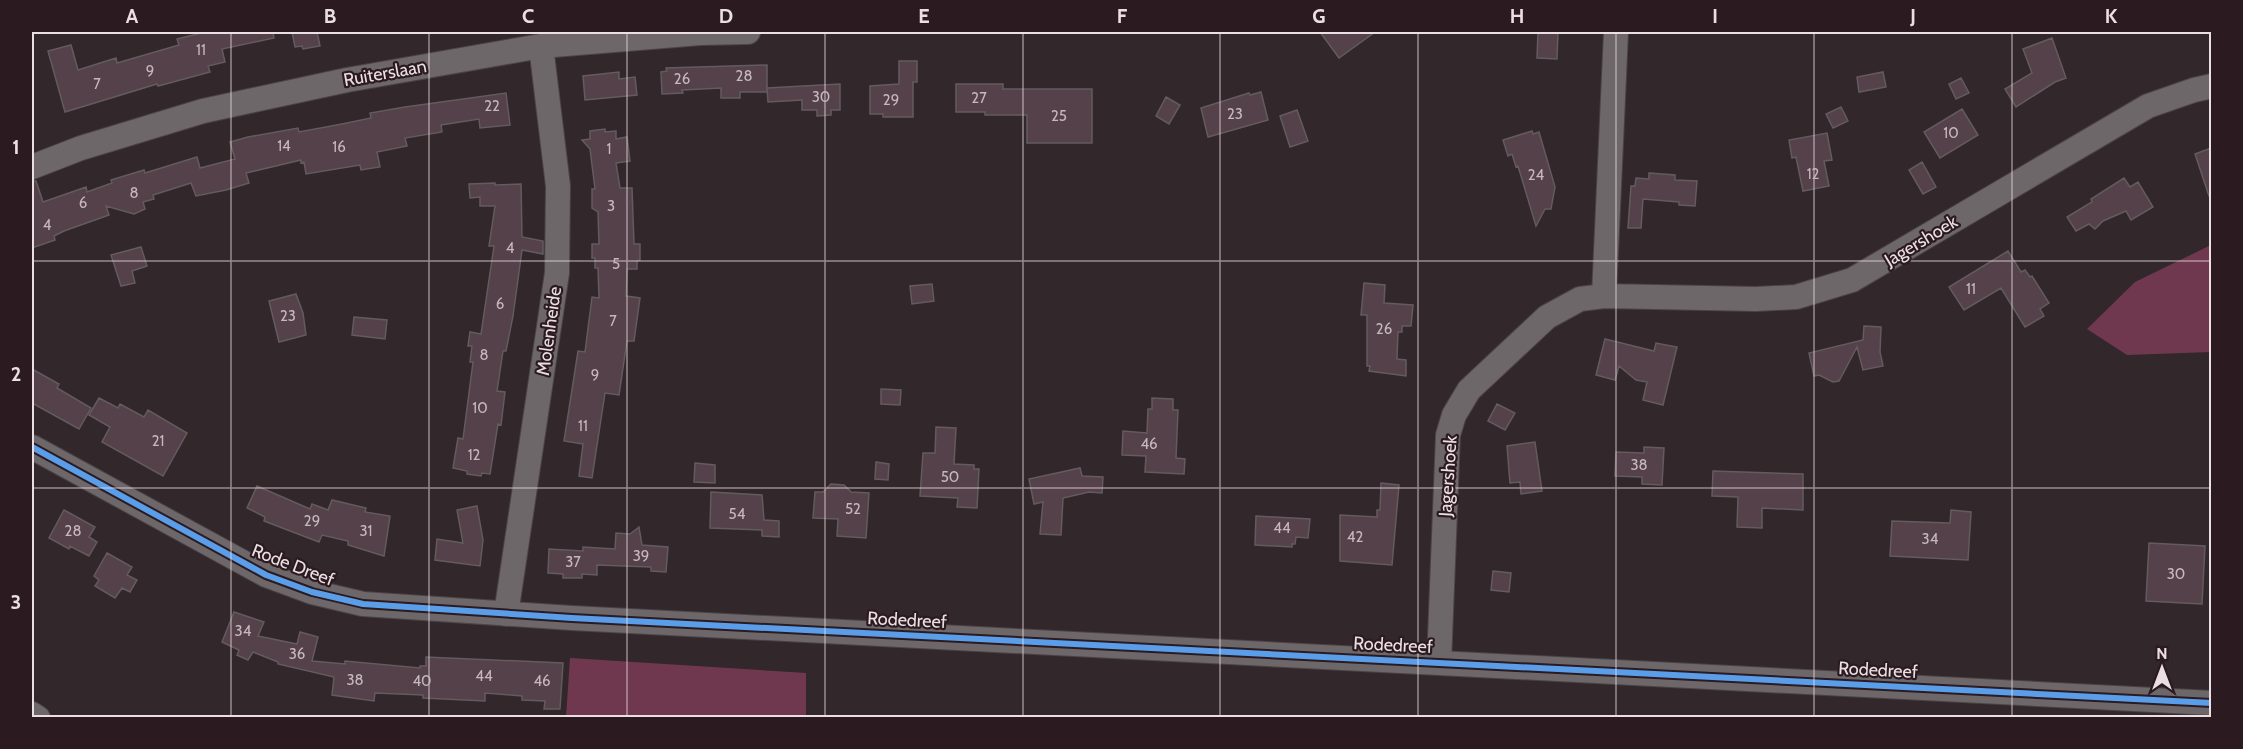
<svg xmlns="http://www.w3.org/2000/svg" width="2243" height="749" font-family="Cabin,sans-serif">
	<style>
		.green { fill: #70384e }
		.building { fill: #554149; stroke: #635b5d; stroke-width: 1.5 }
		.lines { fill: none; stroke-linecap: round; stroke-linejoin: round }
		.minor-casing { stroke: #4b4345; stroke-width: 26 }
		.minor { stroke: #6e6769; stroke-width: 24 }
		.cycleway-casing { stroke: #2b1b21; stroke-width: 10 }
		.cycleway { stroke: #5a9eea; stroke-width: 6 }
		.grid { fill: none; stroke: #ebdfe3; stroke-width: 1.5; stroke-opacity: 0.55 }
		.labels { text-anchor: middle; stroke-width: 4.5; stroke-linejoin: round; paint-order: stroke }
		.number-label { font-size: 15px; fill: #c6b8bc }
		.street-label { font-size: 18px; fill: #ebdfe3; stroke: #2b1b21 }
		.neatline { fill: none; stroke: #ebdfe3; stroke-width: 2 }
		.grid-label { font-size: 20px; text-anchor: middle; font-weight: bold; fill: #ebdfe3 }
	</style>
	<rect width="100%" height="100%" fill="#32282b"/>
	<path class="green" d="M2211,245V352L2127,355L2087,329L2135,282Z
		M570,658L806,673V717H566Z"/>
	<path class="building" d="M205,32H273L274,38L222,49L225,62L208,66L210,72L158,86L157,84L65,112L48,51L71,45L78,70L116,58L117,63L179,45L177,39Z
		M292,32H317L320,46L303,49L302,46L295,47Z
		M1320,32H1375L1339,58Z
		M1538,32H1558L1557,59L1537,58Z
		M2052,38L2066,78L2055,82L2016,107L2005,89L2032,73L2023,49Z
		M899,61H917V82H913V117H883V114H870V86L899,84Z
		M767,65V92H740V98H721V88L682,90L683,93L662,94L661,72L667,71L666,68Z
		M619,72V79L635,77L637,95L585,100L583,76Z
		M1883,72L1886,87L1859,92L1857,77Z
		M1961,78L1969,93L1956,99L1949,84Z
		M840,84V110H831V115L817,116V110H802V100L768,102L767,88Z
		M956,84H1003V89H1092V143H1027V115H985V112H956Z
		M1261,92L1268,120L1208,137L1201,108L1249,93L1250,95Z
		M506,93L510,125L480,128L479,119L441,125L442,132L405,138L407,146L377,152L380,167L361,170L360,165L306,174L304,162L301,163V160L246,173L249,183L226,190L196,196L191,183L153,195L154,199L143,202L145,209L134,214L106,206L109,215L64,231L54,236L55,240L32,248V181H36L43,202L86,187L87,192L112,183L111,180L144,170L145,173L197,157L200,168L235,159L230,142L248,137L298,128L299,132L342,124L371,118L370,113L405,107Z
		M1166,97L1180,105L1169,124L1156,116Z
		M1841,107L1848,121L1833,128L1826,114Z
		M1962,109L1978,135L1940,158L1924,132Z
		M1297,110L1308,141L1290,147L1280,116Z
		M605,129V132L616,131V139L627,137L630,161L616,163L620,188H632L634,244H640V260L637,261V269H627L626,296L640,298L634,341H627L619,395L605,393L592,478L579,476L583,444L564,441L578,351L585,352L592,297L599,298L598,268H595V258H592V244H599L598,212L592,208V189H595L590,149L582,140L590,139V131Z
		M1532,131L1533,134L1539,132L1555,187L1551,209H1545L1536,226L1518,166L1516,167L1512,154L1508,156L1503,140Z
		M1827,133L1832,160L1824,161L1829,186L1803,191L1796,157L1792,158L1789,140Z
		M2211,148V196H2209L2195,154Z
		M1922,162L1936,187L1923,194L1909,170Z
		M1649,173L1675,175V180L1697,181L1695,206L1679,205V202L1643,199L1641,228H1628L1631,186H1635L1636,178L1649,179Z
		M2124,178L2130,187L2138,182L2153,207L2131,220L2126,211L2103,221L2095,229L2089,224L2076,231L2067,217L2092,202L2091,199Z
		M495,183V185L521,184L522,237L543,241V254L522,250L513,316L506,351H503L497,391L505,392L501,425L498,424L490,474L482,473L481,476L467,474V471L453,468L458,438L463,439L473,362H470L472,346H468L470,332L481,334L494,246H489L495,206H480V197L470,198L469,184Z
		M141,247L147,266L132,271L135,283L121,286L111,255Z
		M2008,251L2021,272L2025,270L2030,277L2032,276L2049,303L2040,309L2044,316L2025,327L2001,288L1964,310L1949,287Z
		M1364,283L1385,285L1384,303L1413,305L1411,326H1402V332H1398L1397,359L1406,360V376L1369,371L1370,366H1367V315H1361Z
		M932,284L934,301L912,304L910,286Z
		M296,294L303,313L306,335L279,342L269,301Z
		M354,317L387,320L385,339L352,335Z
		M1864,326L1881,327L1880,352L1883,366L1863,370L1857,347L1839,381L1833,382L1819,375L1814,376L1809,353L1863,340Z
		M1605,339L1654,351L1656,343L1677,347L1663,405L1643,400L1647,382L1636,380L1619,366L1615,380L1596,375Z
		M32,369L59,384L57,388L91,408L79,429L32,403Z
		M881,389L901,390L900,405L881,404Z
		M99,398L118,408L120,404L144,417L148,410L187,433L163,476L102,442L110,427L89,415Z
		M1152,398L1173,399V410H1178L1176,458L1185,459L1184,474L1145,472L1146,456L1122,455L1123,431L1147,433L1148,409H1152Z
		M1497,404L1515,413L1505,430L1488,421Z
		M936,427L956,428L954,464L974,465V469H979L977,508L957,507L958,498L920,496L923,453H935Z
		M1535,442L1542,491L1521,494L1520,482L1510,483L1507,446Z
		M1644,447L1664,448L1662,485L1642,484V477L1615,476L1616,452L1644,453Z
		M876,462L889,464L888,480L875,479Z
		M695,463L715,465V483L694,482Z
		M1080,468L1082,476L1103,477L1102,493L1089,492L1063,498L1061,535L1040,534L1043,502L1034,504L1029,479Z
		M1713,471L1803,474V510L1762,508V528L1737,527L1738,497L1712,496Z
		M1381,483L1399,485L1392,565L1340,561V515L1377,517V510H1380Z
		M831,484L844,485L851,492L869,493L866,538L837,536L838,519L813,518L815,492H823Z
		M257,486L310,509L312,504L328,510L332,500L366,508L365,512L390,516L384,556L348,545V541L322,535L319,542L264,521L265,517L247,508Z
		M711,492L762,495L764,520L779,521V537L762,536V530L710,528Z
		M477,506L483,540L480,566L435,560L437,539L463,543L457,510Z
		M64,510L95,527L89,537L97,542L89,556L70,546L69,549L49,538Z
		M1951,510L1971,512L1968,560L1890,556L1892,521L1950,523Z
		M1256,516L1310,519L1308,538L1296,537L1295,544H1292V547L1255,545Z
		M639,527L642,545L668,547L666,572L651,571V567L597,565V575L582,574V578H563V574L548,573L549,549L583,551V547L615,549L616,533L630,534Z
		M2149,543L2205,546L2202,604L2146,601Z
		M107,553L132,567L127,575L137,580L130,592L122,588L115,598L95,586L99,580L94,576Z
		M1493,571L1511,573L1509,592L1491,590Z
		M234,612L264,622L258,636L297,644L300,632L318,637L312,661L345,664V661L420,668V666H426V657L563,663L560,709H544L545,701L522,700V696L485,693V701L423,698V695L375,693L374,701L332,695L334,677L278,664V662L253,652L248,660L237,655L239,650L222,642Z"/>
	<g class="lines">
		<g class="minor-casing">
			<path id="minor" d="M32,167L81,148L203,111L347,80L541,46L700,33L748,32
				M1604,296L1616,32
				M32,447L266,575L312,592L363,604L572,618L2212,703
				M506,614L557,273L558,186L541,46
				M1439,663L1448,435L1454,415L1469,390L1547,317L1580,299L1604,296L1756,299L1796,297L1852,280L2148,106L2194,90L2212,86
				M32,714L38,718"/>
		</g>
		<use href="#minor" class="minor"/>
		<g class="cycleway-casing">
			<path id="cycleway" d="M32,447L266,575L312,592L363,604L572,618L2212,703"/>
		</g>
		<use href="#cycleway" class="cycleway"/>
	</g>
	<path class="grid" d="M231,32V718M429,32V718M627,32V718M825,32V718M1023,32V718M1220,32V718M1418,32V718M1616,32V718M1814,32V718M2012,32V718M32,261H2212M32,488H2212"/>
	<g class="labels">
		<g class="number-label">
			<text x="201" y="55">11</text>
			<text x="150" y="76">9</text>
			<text x="744" y="81">28</text>
			<text x="682" y="84">26</text>
			<text x="97" y="89">7</text>
			<text x="821" y="102">30</text>
			<text x="979" y="103">27</text>
			<text x="891" y="105">29</text>
			<text x="492" y="111">22</text>
			<text x="1235" y="119">23</text>
			<text x="1059" y="121">25</text>
			<text x="1951" y="138">10</text>
			<text x="284" y="151">14</text>
			<text x="339" y="152">16</text>
			<text x="609" y="154">1</text>
			<text x="1813" y="179">12</text>
			<text x="1536" y="180">24</text>
			<text x="134" y="198">8</text>
			<text x="83" y="208">6</text>
			<text x="611" y="211">3</text>
			<text x="47" y="230">4</text>
			<text x="510" y="253">4</text>
			<text x="616" y="269">5</text>
			<text x="1971" y="294">11</text>
			<text x="500" y="309">6</text>
			<text x="288" y="321">23</text>
			<text x="613" y="326">7</text>
			<text x="1384" y="334">26</text>
			<text x="484" y="360">8</text>
			<text x="595" y="380">9</text>
			<text x="480" y="413">10</text>
			<text x="583" y="431">11</text>
			<text x="158" y="446">21</text>
			<text x="1149" y="449">46</text>
			<text x="474" y="460">12</text>
			<text x="1639" y="470">38</text>
			<text x="950" y="482">50</text>
			<text x="853" y="514">52</text>
			<text x="737" y="519">54</text>
			<text x="312" y="526">29</text>
			<text x="1282" y="533">44</text>
			<text x="73" y="536">28</text>
			<text x="366" y="536">31</text>
			<text x="1355" y="542">42</text>
			<text x="1930" y="544">34</text>
			<text x="641" y="561">39</text>
			<text x="573" y="567">37</text>
			<text x="2176" y="579">30</text>
			<text x="243" y="636">34</text>
			<text x="297" y="659">36</text>
			<text x="484" y="681">44</text>
			<text x="355" y="685">38</text>
			<text x="422" y="686">40</text>
			<text x="542" y="686">46</text>
		</g>
		<g class="street-label">
			<text transform="translate(385 73) rotate(-10)" y="6">Ruiterslaan</text>
			<text transform="translate(1921 241) rotate(-31)" y="6">Jagershoek</text>
			<text transform="translate(549 331) rotate(-82)" y="6">Molenheide</text>
			<text transform="translate(1448 476) rotate(-86)" y="6">Jagershoek</text>
			<text transform="translate(293 565) rotate(21)" y="6">Rode Dreef</text>
			<text transform="translate(907 620) rotate(3)" y="6">Rodedreef</text>
			<text transform="translate(1393 645) rotate(3)" y="6">Rodedreef</text>
			<text transform="translate(1878 670) rotate(3)" y="6">Rodedreef</text>
		</g>
	</g>
	<rect width="2243" height="749" fill="none" stroke="#2b1b21" stroke-width="66"/>
	<g transform="translate(2162 668)" stroke="#2b1b21" stroke-width="4.5" paint-order="stroke">
	<path d="M0-4.5L10 22L0 15L-10 22Z" fill="#ebdfe3"/>
	<text y="-9" font-size="16" font-weight="bold" text-anchor="middle" fill="#ebdfe3">N</text>
	</g>
	<rect x="33" y="33" width="2177" height="683" class="neatline"/>
	<g class="grid-label">
		<text x="132" y="23">A</text>
		<text x="330" y="23">B</text>
		<text x="528" y="23">C</text>
		<text x="726" y="23">D</text>
		<text x="924" y="23">E</text>
		<text x="1122" y="23">F</text>
		<text x="1319" y="23">G</text>
		<text x="1517" y="23">H</text>
		<text x="1715" y="23">I</text>
		<text x="1913" y="23">J</text>
		<text x="2111" y="23">K</text>
		<text x="16" y="154">1</text>
		<text x="16" y="381">2</text>
		<text x="16" y="609">3</text>
	</g>
</svg>
